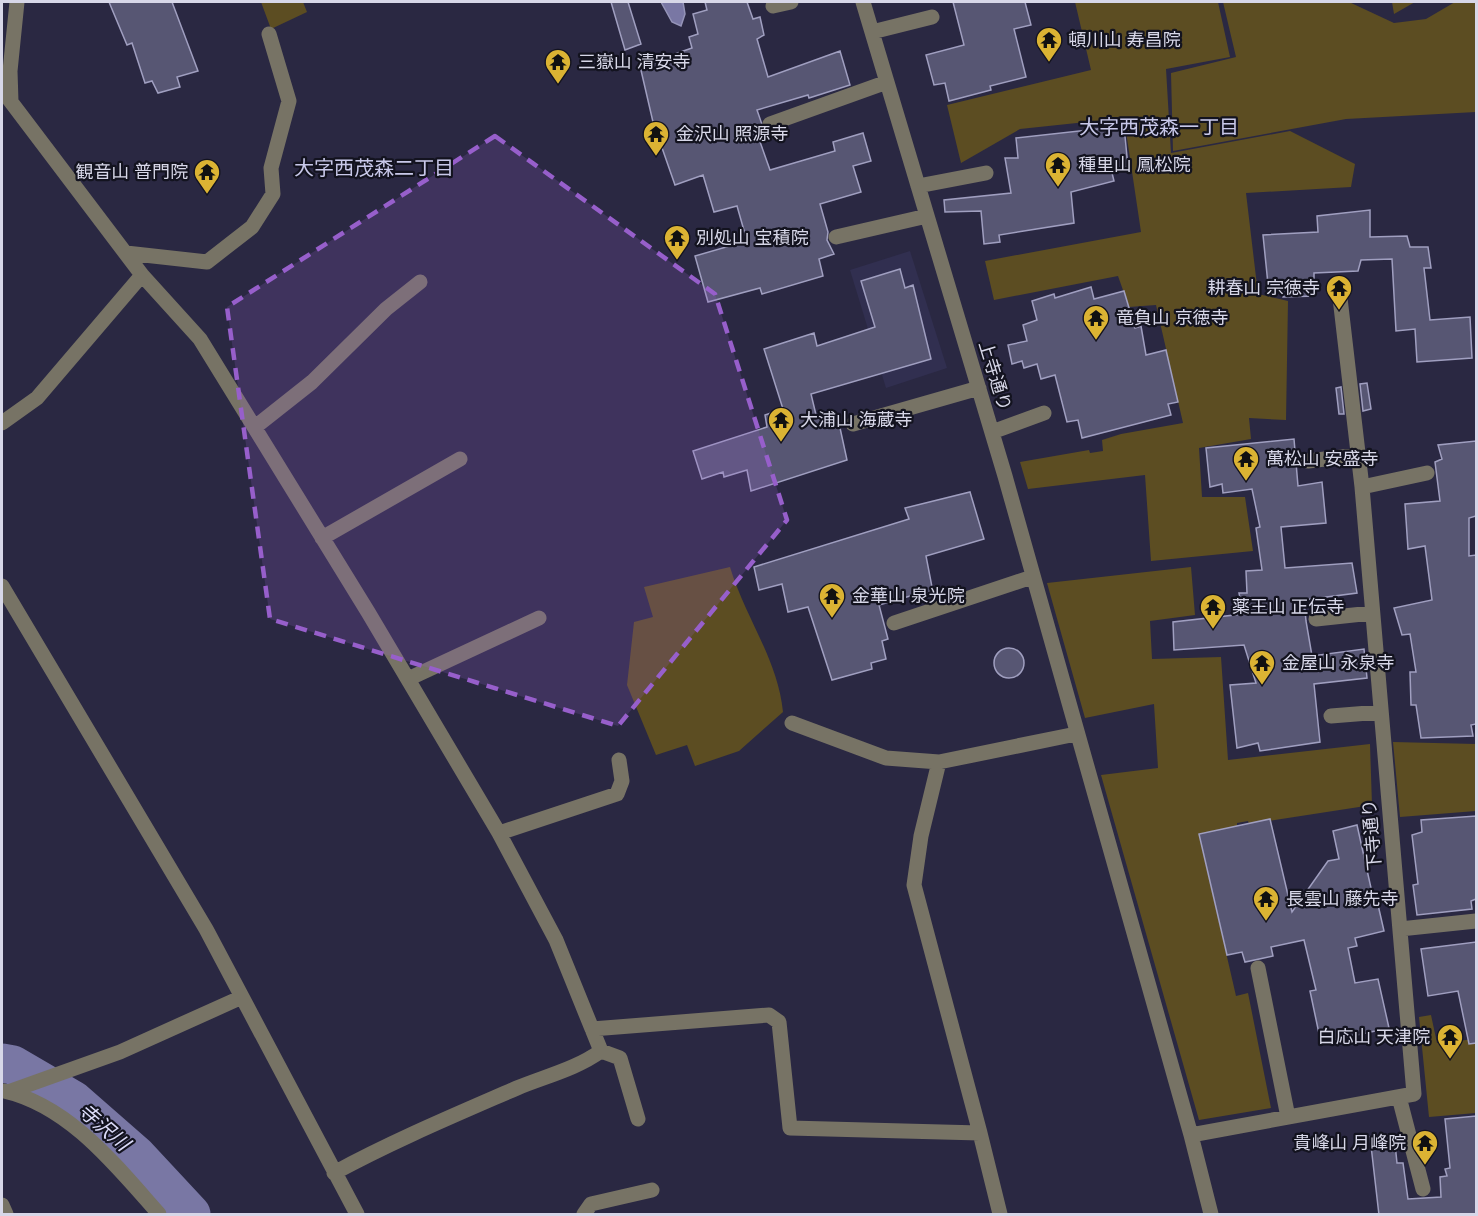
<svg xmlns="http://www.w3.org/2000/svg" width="1478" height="1216" font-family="Roboto,'Noto Sans JP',sans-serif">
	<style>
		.built { fill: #312f50 }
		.green { fill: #5c4d22 }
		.water { fill: #7977a4; stroke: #9594b8; stroke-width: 1.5 }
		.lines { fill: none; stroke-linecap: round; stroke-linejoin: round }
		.river { stroke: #7977a4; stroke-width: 39 }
		.building { fill: #575673; stroke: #a09fc0; stroke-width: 1.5 }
		.minor { stroke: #777365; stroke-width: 15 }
		.marked { fill: #975fcb; fill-opacity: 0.2; stroke: #975fcb; stroke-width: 4.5; stroke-dasharray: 12 8; stroke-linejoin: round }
		.labels { text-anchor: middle; stroke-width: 4.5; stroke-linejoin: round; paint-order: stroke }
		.poi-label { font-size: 18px; fill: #d7d7e8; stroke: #13131f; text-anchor: start }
		.street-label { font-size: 18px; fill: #d7d7e8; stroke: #13131f }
		.neighbourhood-label { font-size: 20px; fill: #c8c8e9; stroke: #13131f }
		.water-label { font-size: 20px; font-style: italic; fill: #dcdcf9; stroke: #13131f }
	</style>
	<rect width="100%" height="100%" fill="#2a2842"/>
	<path class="built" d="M910,251L947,368L886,388L850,270Z"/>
	<path class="green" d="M261,2H303L307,12L271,29Z
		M1075,2H1218L1230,57L1166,69L1171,153L1290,131L1355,164L1351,187L1246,193L1258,294L1288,301L1286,420L1249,418L1251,439L1199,448L1202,497H1245L1253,551L1151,561L1145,475L1028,489L1020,462L1089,450L1090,453L1103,451L1102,440L1121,434L1183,423L1156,305L1129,307L1118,276L994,300L985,261L1141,232L1124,118L1020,129L961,163L947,105L1091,70Z
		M1223,2H1349L1394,23L1426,19L1455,2H1476V112L1346,119L1173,151L1171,73L1236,57Z
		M1392,2H1415L1394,14Z
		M730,567C745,617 778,660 783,712L739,751L695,766L687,745L656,755L627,685L634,622L653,617L644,587Z
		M1191,567L1195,615L1150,621L1152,659L1221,657L1228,760L1370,744L1372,805L1249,824L1248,821L1237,823V826L1199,835L1236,996L1248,993L1271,1108L1199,1120L1101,775L1158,768L1154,704L1085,718L1047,583Z
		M1393,742L1476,744V811L1400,817Z
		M1431,1015L1437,1043L1476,1039V1113L1429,1117L1419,1017Z"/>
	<path class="water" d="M661,2H683L685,14L681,26L672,22Z"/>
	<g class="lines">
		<path class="river" d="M2,1063L13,1065L73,1100L137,1156L191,1214"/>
	</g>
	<path class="building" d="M109,2H172L198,71L177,77L180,87L158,93L152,81L145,83L132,43L127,45Z
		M611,2H628L641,44L625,50Z
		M705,2H747L753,19L760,17L764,35L757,39L768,77L840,51L850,85L809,98L808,95L757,110L766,136L759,139L770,170L835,151L833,142L863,133L871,161L853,166L861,192L820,204L828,232L827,240L834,254L819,259L823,276L762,294L760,288L708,302L695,256L747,241L737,206L714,212L703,175L675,185L653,122L640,66L692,48L689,37L698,34L693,14L707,10Z
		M953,2H1025L1031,25L1014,29L1026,77L990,86L991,90L949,101L945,83L934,85L926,55L964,45Z
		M1124,126L1128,167L1111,169L1114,181L1071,192L1074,223L999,235L1000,242L984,244L981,211L945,212L944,200L1011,193L1005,158H1018L1016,138Z
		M1370,210V237L1407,236L1410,247H1428L1431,268H1424L1430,320L1470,317L1472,358L1417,362L1415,329L1396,331L1392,259L1361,260L1358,271L1314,273V296L1283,297V291L1269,294L1263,235L1318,232L1317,216Z
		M900,269L905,288L913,285L931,359L811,394L817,419L837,414L847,460L751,491L747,470L724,477L723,472L702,479L693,451L767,427L765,415L783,409L764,349L814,333L817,346L875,327L861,281Z
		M1091,287L1094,299L1124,291L1135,328L1141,326L1146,355L1166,350L1178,402L1168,404L1171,415L1082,438L1078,420L1067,422L1055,375L1041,379L1037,364L1024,368L1022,361L1012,364L1008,345L1027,341L1023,325L1037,320L1032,301L1054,294L1055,298Z
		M1367,383L1371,409L1363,411L1360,384Z
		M1341,387L1344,414H1339L1336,388Z
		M1294,439L1298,486L1322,482L1326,523L1281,527L1285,568L1352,563L1357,593L1304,600L1306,621L1312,656L1364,649L1367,678L1314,684L1320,742L1260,751L1258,743L1237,748L1230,685L1256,683L1244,645L1174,650L1173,622L1243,614L1239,593H1247L1246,571L1262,570L1256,528L1260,527L1252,489L1223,493L1222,484L1210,487L1206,448Z
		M1476,441V516L1469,518V556L1476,555V724L1471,725L1473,736L1421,738L1416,705H1411L1410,672H1416L1410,634L1402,635L1394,608L1432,600L1425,546L1408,549L1405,504L1440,501L1435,462L1442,459L1438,445Z
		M970,492L984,539L926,556L933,592L917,594L879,605L888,639L882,641L886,659L871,663L872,669L832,680L808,607L788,612L782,584L759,590L754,567L909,519L905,508Z
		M994 663a15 15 0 1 1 30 0a15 15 0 1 1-30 0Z
		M1476,816V899L1471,901L1472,909L1417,915L1413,885L1418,884L1412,835L1422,832L1421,820Z
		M1270,819L1292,912L1328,861L1339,859L1333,831L1357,825L1373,897L1376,896L1384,931L1355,938L1357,946L1348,948L1355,983L1378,979L1389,1028L1321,1043L1310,991L1316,990L1304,940L1271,947L1273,956L1245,962L1242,952L1227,955L1199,834Z
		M1476,942V1043L1469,1044L1458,991L1428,996L1421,949Z
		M1476,1116V1215H1379L1370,1137L1394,1134L1397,1163H1403L1408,1199L1441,1197L1440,1177L1447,1176L1445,1169L1450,1168L1445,1119Z"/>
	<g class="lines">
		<path class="minor" d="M863,2L1005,476L1191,1135L1211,1214
			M773,6L791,2
			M872,32L932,17
			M2,90L142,275L200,339L368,612L499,833L556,940L601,1051L620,1058L638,1119
			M11,102L10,71L17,2
			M770,124L887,82
			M918,186L986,173
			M836,237L927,216
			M126,253L207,262L252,227L273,194L271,168L289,101L269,34
			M2,423L37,398L142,275
			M853,424L979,388
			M255,427L312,382L386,309L420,282
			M992,432L1044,413
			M1308,461L1359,455
			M1362,487L1427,473
			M322,538L460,459
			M2,586L206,929L357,1214
			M1316,619L1372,613
			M894,623L1032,577
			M408,679L539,618
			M1331,716L1381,712
			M792,723L886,758L939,762
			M499,833L617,794L622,781L619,760
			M1400,929L1476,921
			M1258,968L1288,1117
			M592,1029L769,1015L779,1022L790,1128L980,1133L914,885L921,836L939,762L1076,734
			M4,1091C70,1106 117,1167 159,1214
			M8,1092L120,1052L242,997
			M1399,1097L1423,1189
			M980,1133L1000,1214
			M1191,1135L1414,1094L1362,487L1340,298
			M334,1173C393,1141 455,1115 517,1088C546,1076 576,1069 601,1051
			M2,1205L6,1214
			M584,1214L591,1204L652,1190"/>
	</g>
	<path class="marked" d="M495,136L715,294L787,520L618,726L270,619L227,307Z"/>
	<defs>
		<g id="temple-pin" transform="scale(1.35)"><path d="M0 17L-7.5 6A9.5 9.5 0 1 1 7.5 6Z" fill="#dbb333" stroke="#13131f"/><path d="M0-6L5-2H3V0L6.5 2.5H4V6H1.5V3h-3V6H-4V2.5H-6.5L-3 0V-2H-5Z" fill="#111"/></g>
	</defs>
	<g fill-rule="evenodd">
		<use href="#temple-pin" x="1049" y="40"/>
		<use href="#temple-pin" x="558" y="62"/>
		<use href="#temple-pin" x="656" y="134"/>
		<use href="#temple-pin" x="1058" y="165"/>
		<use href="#temple-pin" x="207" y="172"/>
		<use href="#temple-pin" x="677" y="238"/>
		<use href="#temple-pin" x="1339" y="288"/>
		<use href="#temple-pin" x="1096" y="318"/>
		<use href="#temple-pin" x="781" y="420"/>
		<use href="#temple-pin" x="1246" y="459"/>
		<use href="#temple-pin" x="832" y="596"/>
		<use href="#temple-pin" x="1213" y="607"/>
		<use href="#temple-pin" x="1262" y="663"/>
		<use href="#temple-pin" x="1266" y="899"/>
		<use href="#temple-pin" x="1450" y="1037"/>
		<use href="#temple-pin" x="1425" y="1143"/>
	</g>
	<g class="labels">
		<g class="poi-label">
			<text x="1068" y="46">頓川山 寿昌院</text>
			<text x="578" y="68">三嶽山 清安寺</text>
			<text x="676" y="140">金沢山 照源寺</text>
			<text x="1078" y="171">種里山 鳳松院</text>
			<text x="188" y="178" text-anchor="end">観音山 普門院</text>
			<text x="696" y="244">別処山 宝積院</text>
			<text x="1320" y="294" text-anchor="end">耕春山 宗徳寺</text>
			<text x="1116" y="324">竜負山 京徳寺</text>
			<text x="800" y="426">大浦山 海蔵寺</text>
			<text x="1266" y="465">萬松山 安盛寺</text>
			<text x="852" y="602">金華山 泉光院</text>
			<text x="1232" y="613">薬王山 正伝寺</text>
			<text x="1282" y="669">金屋山 永泉寺</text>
			<text x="1286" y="905">長雲山 藤先寺</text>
			<text x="1430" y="1043" text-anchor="end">白応山 天津院</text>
			<text x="1406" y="1149" text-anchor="end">貴峰山 月峰院</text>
		</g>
		<g class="street-label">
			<text transform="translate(995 376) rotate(73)" y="6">上寺通り</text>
			<text transform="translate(1372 835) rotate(-95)" y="6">下寺通り</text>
		</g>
		<g class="neighbourhood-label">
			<text x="1159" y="134">大字西茂森一丁目</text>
			<text x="374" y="175">大字西茂森二丁目</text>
		</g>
		<g class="water-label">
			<text transform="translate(104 1127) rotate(41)" y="7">寺沢川</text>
		</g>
	</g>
	<rect width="1478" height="1216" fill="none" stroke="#d7d7e8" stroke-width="6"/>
</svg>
